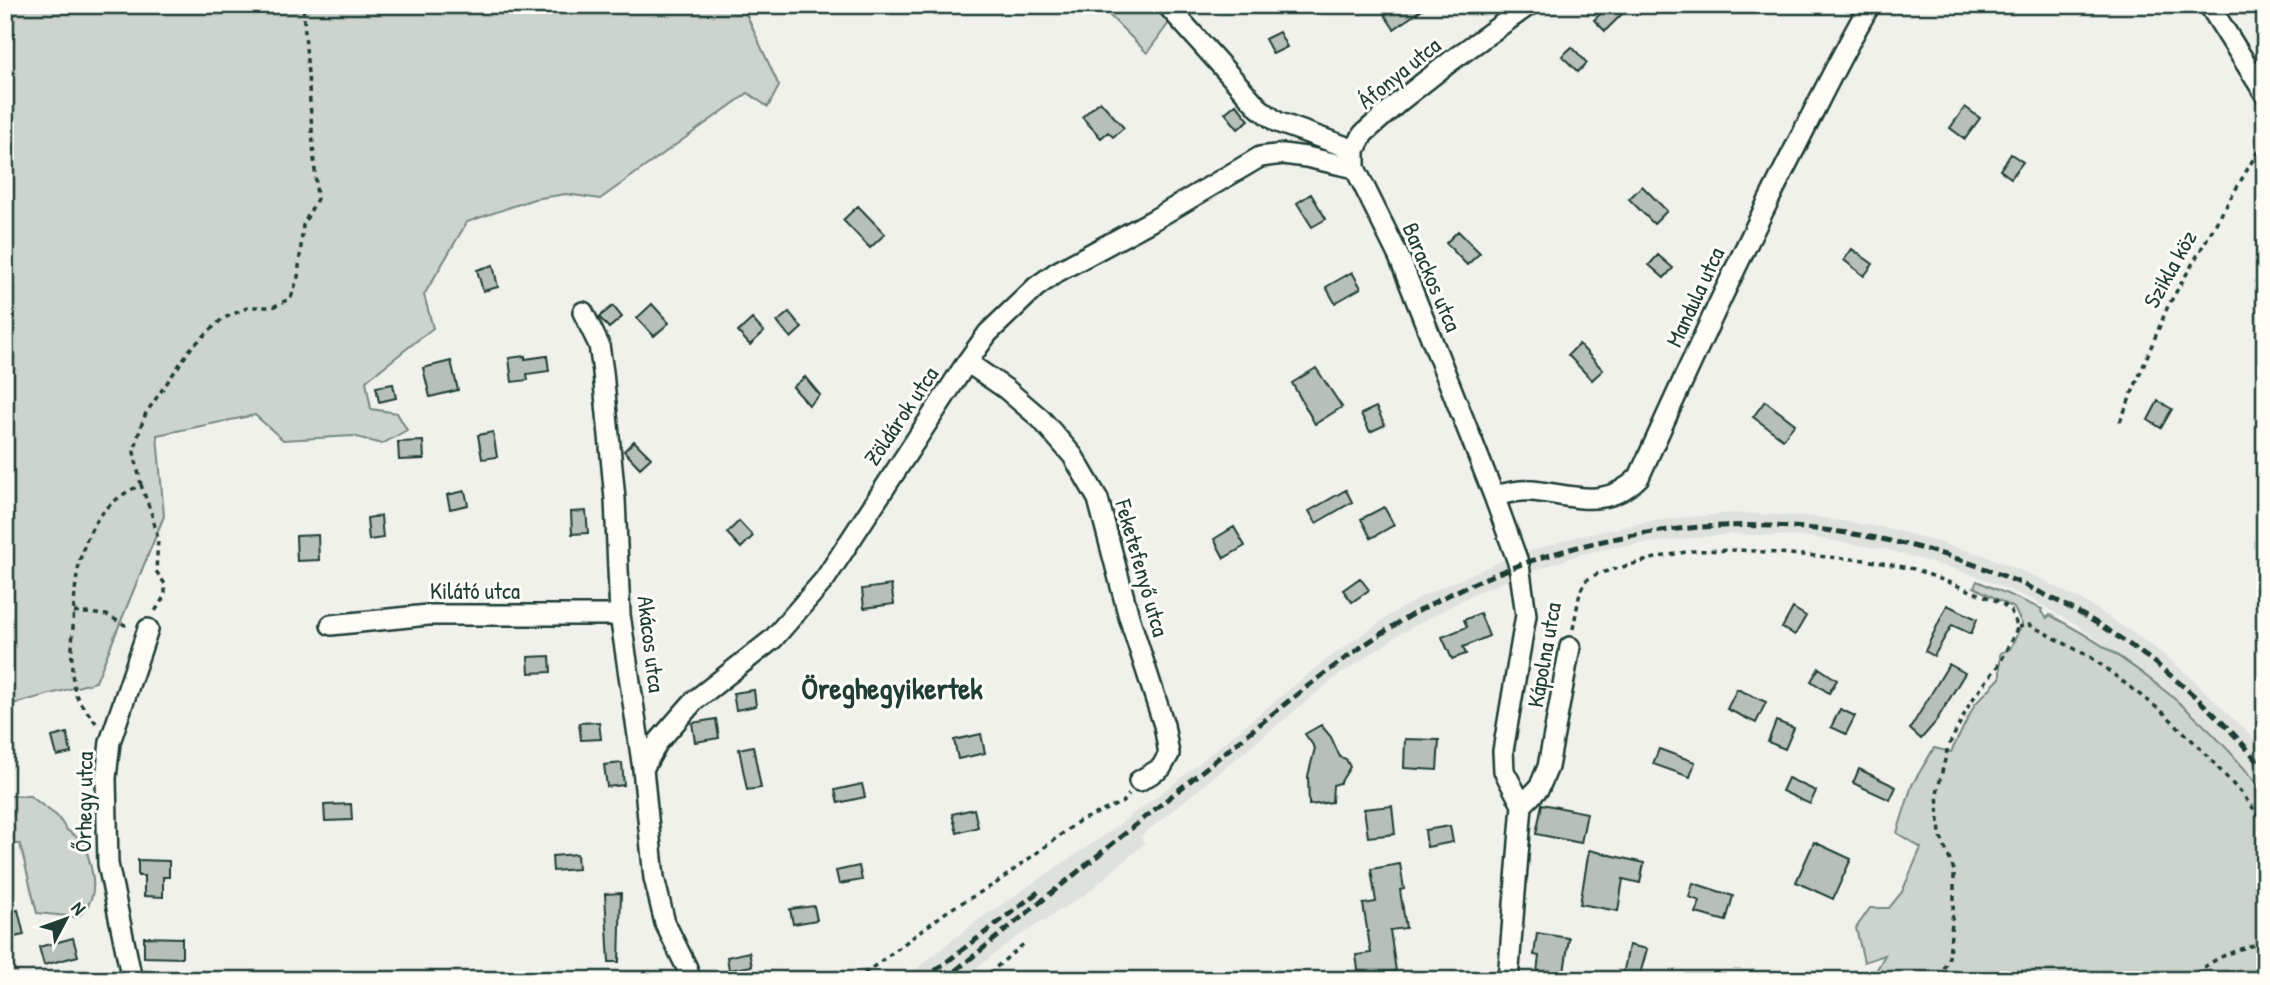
<svg xmlns="http://www.w3.org/2000/svg" width="2270" height="985" font-family="'Patrick Hand',sans-serif">
	<style>
		.built { fill: #dfe2dc }
		.green { fill: #cdd3cd; stroke: #768880; stroke-width: 2 }
		.building { fill: #b6bfb8; stroke: #1f3d34; stroke-width: 2 }
		.lines { fill: none; stroke-linecap: round; stroke-linejoin: round }
		.minor-casing { stroke: #1f3d34; stroke-width: 24 }
		.path { stroke: #1f3d34; stroke-width: 3.5; stroke-dasharray: 5 5; stroke-linecap: butt }
		.minor { stroke: #fdfcf7; stroke-width: 19 }
		.rail { stroke: #1f3d34; stroke-width: 5; stroke-dasharray: 10 5; stroke-linecap: butt }
		.labels { text-anchor: middle; stroke-width: 6; stroke-linejoin: round; paint-order: stroke }
		.street-label { font-size: 23px; fill: #1f3d34; stroke: #fdfcf7 }
		.district-label { font-size: 30px; font-weight: bold; fill: #1f3d34; stroke: #fdfcf7 }
	</style>
	<rect width="100%" height="100%" fill="#f0f1eb"/>
	<filter id="ink" filterUnits="userSpaceOnUse"><feTurbulence type="fractalNoise" baseFrequency=".0143" numOctaves="2"/><feDisplacementMap in="SourceGraphic" scale="14" xChannelSelector="R" yChannelSelector="G"/><feConvolveMatrix kernelMatrix="1 2 1 2 8 2 1 2 1" color-interpolation-filters="sRGB"/></filter>
	<g filter="url(#ink)">
		<path class="built" d="M1731,513L1810,516L1892,529L1983,555L2039,578L2087,603L2154,647L2189,676L2252,737L2265,753V795L2234,757L2172,696L2077,625L2030,599L1976,576L1889,550L1808,537L1730,534L1622,546L1581,554L1477,592L1400,634L1335,678L1140,837L1145,843L1086,894L1011,941L961,980H902L974,923L1109,832L1172,785L1323,662L1390,615L1428,593L1503,560L1575,537L1651,521Z"/>
		<path class="green" d="M5,5H742L779,86L768,107L748,93L600,199L566,194L534,199L467,222L424,295L433,328L366,381L371,409L397,413L407,430L382,444L353,436L283,440L255,415L157,435L164,516L96,682L5,706Z
			M1099,5H1159L1171,20L1147,53Z
			M1977,581L2042,609L2041,612L2047,618L2050,615C2131,658 2211,720 2265,795V980H1871L1885,955L1864,962L1856,928L1870,908H1889L1902,892L1921,848L1897,833L1912,785L1934,748L1951,752L1975,704L2000,678V653L2010,649L2022,624L2014,608L1974,587Z
			M5,796H30L57,816L67,830L84,842C92,869 103,898 77,917L37,913L20,844H5Z"/>
		<path class="building" d="M1397,5H1428L1394,29L1384,14Z
			M1609,5H1631L1605,31L1594,20Z
			M1279,32L1287,47L1273,54L1265,39Z
			M1572,47L1587,63L1578,72L1562,56Z
			M1100,101L1124,128L1113,137L1108,132L1101,138L1082,117Z
			M1236,104L1249,120L1238,129L1225,113Z
			M1965,107L1980,118L1965,139L1950,128Z
			M2011,154L2023,162L2011,178L2000,170Z
			M1642,186L1667,211L1654,224L1629,199Z
			M1311,194L1326,219L1312,227L1297,203Z
			M858,206L885,234L870,248L843,220Z
			M1458,231L1480,253L1467,265L1446,243Z
			M1852,249L1873,264L1864,276L1844,260Z
			M1658,255L1673,268L1664,278L1649,265Z
			M493,265L498,287L483,291L477,270Z
			M1352,272L1361,288L1335,303L1326,287Z
			M652,304L669,323L654,336L637,318Z
			M613,306L622,317L609,328L599,317Z
			M789,312L802,328L791,338L777,322Z
			M752,319L764,332L750,345L738,332Z
			M1579,344L1603,370L1592,380L1568,355Z
			M525,356V359L547,356L549,371L527,374L528,380L512,382L509,358Z
			M451,361L458,390L430,397L423,368Z
			M1316,368L1342,407L1315,424L1292,383Z
			M805,377L820,395L809,405L793,387Z
			M393,384L396,398L379,402L376,387Z
			M1765,401L1795,424L1783,439L1753,417Z
			M2158,401L2172,409L2161,428L2148,420Z
			M1376,407L1385,425L1370,432L1361,414Z
			M493,432L497,457L482,459L478,435Z
			M423,441L424,459L399,460L398,442Z
			M634,441L651,458L640,468L624,451Z
			M1346,490L1352,502L1316,523L1309,511Z
			M465,491L468,505L450,509L447,495Z
			M1384,507L1394,525L1371,538L1361,519Z
			M586,511L588,533L572,534L571,512Z
			M381,516L383,538L369,540L367,518Z
			M739,521L753,536L741,548L727,533Z
			M1234,527L1245,546L1224,558L1214,539Z
			M318,535L319,560L297,561L296,536Z
			M1360,578L1369,590L1352,602L1343,590Z
			M891,585L894,604L864,608L862,589Z
			M1947,605L1977,619L1971,634L1952,625L1934,656L1925,651Z
			M1793,608L1806,616L1795,635L1782,628Z
			M1480,613L1489,636L1463,647L1466,654L1452,659L1442,637L1467,627L1464,620Z
			M550,656L551,672L529,673L528,657Z
			M1949,664L1965,673L1935,723L1921,739L1910,729Z
			M1819,668L1837,680L1829,693L1811,681Z
			M1737,689L1766,702L1756,723L1727,709Z
			M754,690L756,706L736,710L733,693Z
			M1840,709L1855,716L1846,734L1831,727Z
			M716,719L719,738L695,742L692,723Z
			M1776,721L1794,728L1785,749L1768,742Z
			M599,722L601,739L581,740L579,723Z
			M1321,725L1331,737L1340,757L1346,759L1350,767L1340,783L1333,785L1332,802L1309,805L1308,776L1315,748L1305,734Z
			M67,733L71,753L57,756L52,737Z
			M981,734L985,753L958,759L954,740Z
			M1405,739L1439,740L1437,770L1404,768Z
			M753,746L761,788L747,790L739,749Z
			M1659,749L1695,762L1690,777L1653,764Z
			M622,763L624,785L607,787L604,765Z
			M1859,769L1896,787L1890,800L1853,783Z
			M1788,778L1816,791L1810,804L1782,791Z
			M862,784L865,797L838,803L835,790Z
			M351,804L352,820L325,821L324,805Z
			M1542,804L1587,813L1581,843L1536,834Z
			M1392,806L1395,834L1368,837L1364,809Z
			M974,809L978,827L957,833L952,814Z
			M1450,826L1453,842L1427,847L1425,830Z
			M1814,842L1851,859L1833,899L1796,882Z
			M1589,850L1644,863L1640,883L1623,879L1618,911L1580,904Z
			M577,854L578,869L553,871L552,856Z
			M138,860L169,861V877H163V897L144,896V876H138Z
			M1400,864L1404,889L1400,890L1406,928L1390,930L1396,971L1359,977L1356,955L1371,953L1363,904L1376,902L1371,869Z
			M859,866L862,880L839,884L836,871Z
			M1693,883L1733,896L1726,921L1696,913L1700,901L1689,897Z
			M621,893L619,962H609L605,894Z
			M814,906L817,920L793,924L790,909Z
			M18,910L24,935L5,939V913Z
			M1537,933L1569,938L1563,980H1536L1539,956L1534,955Z
			M144,937L182,938V958L144,957Z
			M73,938L78,956L44,965L39,947Z
			M1629,945L1647,949L1639,978L1623,975Z
			M749,952L752,966L729,970L727,957Z"/>
		<g class="lines">
			<g class="minor-casing">
				<path id="minor" d="M1167,5L1259,108L1277,122L1355,150
					M2209,5L2265,94
					M583,312L599,345L603,372L615,499L620,615L643,769L654,878L665,923L687,968L690,980
					M967,362L1006,389L1041,419L1073,456L1098,499L1129,617L1164,725L1169,754L1161,768L1139,781
					M1494,496C1507,493 1519,490 1532,491C1574,495 1605,511 1639,477C1689,366 1740,255 1796,146C1820,99 1843,51 1870,5
					M331,625L428,615H620
					M643,769L658,742L694,701L773,639L825,579L967,362L988,333L1036,287L1057,272L1155,219L1260,157L1283,154L1306,157L1355,168
					M1522,805L1539,788L1548,767L1570,647
					M132,980L108,864L106,778L110,742L148,629
					M1508,980L1522,805L1504,771L1503,751L1526,615L1519,565L1494,496L1399,257L1355,168V150L1363,134L1400,101L1451,61L1529,5"/>
			</g>
			<path class="path" d="M2120,422L2168,306L2265,139
				M141,485L134,452L140,429L146,413L191,348L222,319L249,307H273L291,298L298,277L303,225L317,199L303,5
				M74,612L107,615L125,625L131,623
				M2018,627L2030,625L2092,658L2165,714L2199,747L2242,794L2265,823
				M1573,629L1580,592L1585,581L1597,574L1659,557L1691,551L1740,550L1866,560L1914,569L2000,602L2010,610L2018,627L2000,663L1970,703L1948,747L1937,793L1940,835L1954,870V898L1949,957L1939,980
				M96,723C90,714 78,703 75,692C70,671 72,648 73,627C75,568 80,512 141,485L152,515L158,539L156,571L165,584V595L154,613
				M856,980L949,910L995,884L1079,821L1123,802L1129,794
				M981,980L1026,942
				M2188,980C2213,958 2233,950 2265,942"/>
			<use href="#minor" class="minor"/>
			<path class="rail" d="M923,980L1042,889
				M944,980C1028,912 1112,844 1196,776C1272,715 1347,649 1433,603C1583,524 1756,505 1920,548C2055,583 2177,662 2265,770"/>
		</g>
	</g>
	<g class="labels">
		<g class="street-label">
			<text transform="translate(1399 73) rotate(-39)" y="8">Áfonya utca</text>
			<text transform="translate(2170 269) rotate(-61)" y="8">Szikla köz</text>
			<text transform="translate(1432 277) rotate(67)" y="8">Barackos utca</text>
			<text transform="translate(1695 297) rotate(-65)" y="8">Mandula utca</text>
			<text transform="translate(901 416) rotate(-56)" y="8">Zöldárok utca</text>
			<text transform="translate(1142 568) rotate(74)" y="8">Feketefenyő utca</text>
			<text x="475" y="599">Kilátó utca</text>
			<text transform="translate(651 644) rotate(83)" y="8">Akácos utca</text>
			<text transform="translate(1544 655) rotate(-80)" y="8">Kápolna utca</text>
			<text transform="translate(84 802) rotate(-89)" y="8">Őrhegy utca</text>
		</g>
		<g class="district-label">
			<text x="892" y="699">Öreghegyikertek</text>
		</g>
	</g>
	<rect width="2270" height="985" fill="none" stroke="#fdfcf7" stroke-width="28"/>
	<rect x="14" y="14" width="2242" height="957" fill="none" stroke="#1f3d34" stroke-width="2.5" filter="url(#ink)"/>
	<g transform="translate(66 919) rotate(49)" stroke="#fdfcf7" stroke-width="5" paint-order="stroke">
	<path d="M0-5L12 26L0 18L-12 26Z" fill="#1f3d34"/>
	<text y="-10" font-size="19" font-weight="bold" text-anchor="middle" fill="#1f3d34">N</text>
	</g>
</svg>
